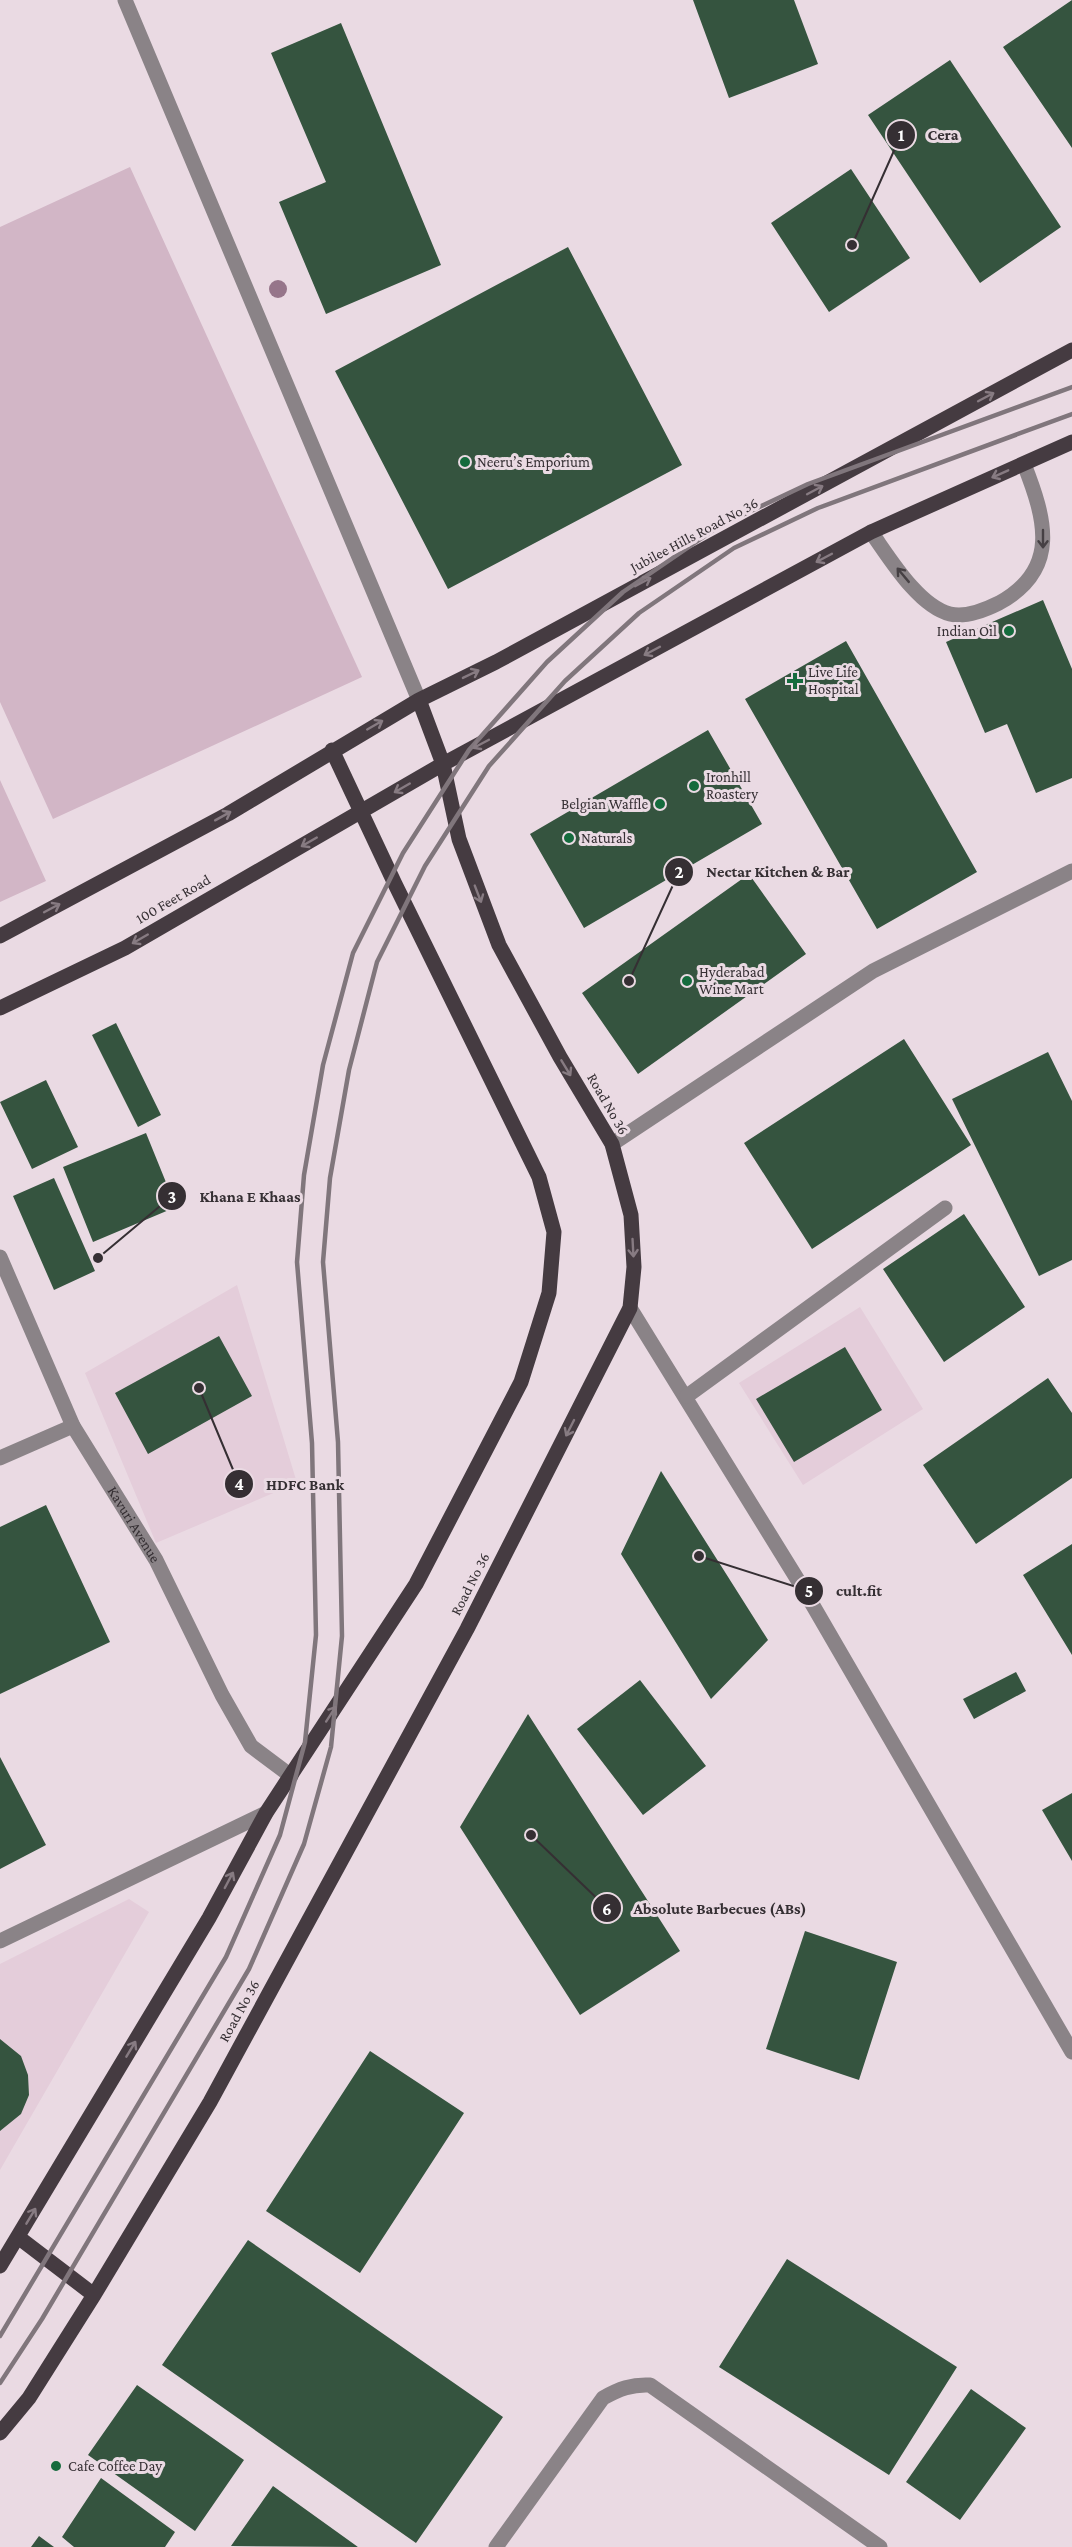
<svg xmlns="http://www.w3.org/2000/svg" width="1072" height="2547" font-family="'Crimson Pro',serif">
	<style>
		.built { fill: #e4cdda }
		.green { fill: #d2b6c6 }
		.building { fill: #35543f }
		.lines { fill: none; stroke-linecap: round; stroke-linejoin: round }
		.minor { stroke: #8a8387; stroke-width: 15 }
		.major { stroke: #453b41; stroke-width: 15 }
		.rail { stroke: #80767c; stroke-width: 4.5 }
		.tree { fill: #96758a }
		.oneway { stroke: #877b82 }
		.oneway2 { stroke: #464044 }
		.poi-dot { fill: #156b3d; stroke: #eadae3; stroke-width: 2 }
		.labels { text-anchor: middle; stroke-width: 6; stroke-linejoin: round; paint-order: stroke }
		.poi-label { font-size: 15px; fill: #352f33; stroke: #eadae3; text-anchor: start }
		.street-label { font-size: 15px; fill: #352f33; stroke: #eadae3 }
		.leader { fill: none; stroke: #352f33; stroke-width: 2 }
		.callout-dot { fill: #352f33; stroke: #eadae3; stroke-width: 2 }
		.mark-label { font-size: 18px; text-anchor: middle; font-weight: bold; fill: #fff }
		.callout-label { font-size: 16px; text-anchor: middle; font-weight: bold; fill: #352f33; stroke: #eadae3; stroke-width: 6; stroke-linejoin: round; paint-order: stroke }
	</style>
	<rect width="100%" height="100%" fill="#eadae3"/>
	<path class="built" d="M237,1285L297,1483L156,1543L85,1373Z
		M860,1307L923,1409L803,1485L739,1383Z
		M129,1899L149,1912L0,2170V1964Z"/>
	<path class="green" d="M130,167L362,677L53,819L0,702V227Z
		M0,780L46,881L0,902Z"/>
	<path class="building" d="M693,0H794L818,64L729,98Z
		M1072,0V148L1003,47Z
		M341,23L441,265L326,314L279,202L326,182L271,53Z
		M950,60L1061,227L980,283L868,115Z
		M851,169L910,258L829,312L771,223Z
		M568,247L682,465L448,589L335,371Z
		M1043,600L1072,669V778L1036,793L1007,724L985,733L946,642Z
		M846,641L977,872L877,929L745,699Z
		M708,730L762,824L584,928L530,834Z
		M749,874L806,954L638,1074L582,993Z
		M116,1023L161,1115L138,1127L92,1035Z
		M904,1039L971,1145L812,1249L744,1143Z
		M1048,1052L1072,1101V1260L1039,1276L952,1099Z
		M46,1080L78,1147L32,1169L0,1102Z
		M146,1133L176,1207L93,1242L63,1167Z
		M54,1178L95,1271L54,1290L13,1196Z
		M964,1214L1025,1307L944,1362L883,1269Z
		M219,1336L252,1396L148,1454L115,1393Z
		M845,1347L882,1410L794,1462L756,1399Z
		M1048,1378L1072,1413V1478L976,1544L923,1465Z
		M661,1471L768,1640L711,1699L621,1554Z
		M46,1505L110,1642L0,1694V1527Z
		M1072,1544V1655L1023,1575Z
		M1016,1672L1026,1691L974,1719L963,1699Z
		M640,1680L706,1766L643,1815L577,1729Z
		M528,1714L680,1951L580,2015L460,1827Z
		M0,1757L46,1845L0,1869Z
		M1072,1793V1861L1042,1810Z
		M805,1931L897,1962L859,2080L766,2049Z
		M0,2039L21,2056L28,2075L29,2095L21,2114L0,2131Z
		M370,2051L464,2113L360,2273L266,2211Z
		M248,2240L503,2417L416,2543L162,2365Z
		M787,2259L957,2367L889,2475L719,2367Z
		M137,2385L244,2460L195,2531L88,2455Z
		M971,2389L1026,2428L960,2520L906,2482Z
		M101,2478L175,2532L165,2547H74L62,2537Z
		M273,2486L358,2547L231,2546Z
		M39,2536L54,2547H31Z"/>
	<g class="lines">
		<g class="minor">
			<path d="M125,0L419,700"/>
			<path d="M871,532C889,557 918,606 950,614C966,618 985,610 999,603C1061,569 1045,518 1024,464"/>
			<path d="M612,1144L873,971L1072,871"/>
			<path id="s1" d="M0,1257L73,1426L156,1560L222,1695L251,1746L291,1776"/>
			<path d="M630,1308L804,1590L1072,2052"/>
			<path d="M687,1396L945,1208"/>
			<path d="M0,1458L73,1426"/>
			<path d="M0,1941L266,1813"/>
			<path d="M496,2547L603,2398C619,2389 632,2384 650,2385L880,2547"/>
		</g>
		<path class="major" d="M0,936L228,814L419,700L496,662L1072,350
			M0,1008L125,948L443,764L871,532L1072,442
			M18,2237L94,2295
			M0,2266L209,1918L266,1813L416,1584L521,1382L549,1293L554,1232L539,1177L395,884L332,750
			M0,2433L29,2398L94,2295L210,2102L467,1629L630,1308L634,1267L631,1215L612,1144L560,1057L499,945L459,839L443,764L419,700"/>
		<path class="rail" d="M0,2336L226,1957L280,1835L305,1742L316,1635L312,1443L297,1262L304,1175L323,1065L353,953L403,853L469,750L547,662L623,592L721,525L808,484L1072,387
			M0,2383L42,2319L249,1969L304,1844L331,1747L342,1636L338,1442L323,1262L330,1178L349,1070L377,962L425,866L489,766L565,681L639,613L734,548L818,508L1072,414"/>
	</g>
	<circle class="tree" cx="278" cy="289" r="9"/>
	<defs><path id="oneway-shaft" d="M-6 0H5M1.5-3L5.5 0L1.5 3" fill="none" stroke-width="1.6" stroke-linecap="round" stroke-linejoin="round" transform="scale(1.5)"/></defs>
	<g class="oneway">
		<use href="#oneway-shaft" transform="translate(986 397) rotate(-28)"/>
		<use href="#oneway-shaft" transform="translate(1000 474) rotate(156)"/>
		<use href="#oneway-shaft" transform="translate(815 490) rotate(-28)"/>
		<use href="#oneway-shaft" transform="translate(824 558) rotate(152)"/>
		<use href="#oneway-shaft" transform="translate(643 582) rotate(-28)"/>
		<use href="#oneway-shaft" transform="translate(652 651) rotate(152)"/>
		<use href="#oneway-shaft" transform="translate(471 674) rotate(-26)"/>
		<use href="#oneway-shaft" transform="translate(375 725) rotate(-30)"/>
		<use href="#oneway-shaft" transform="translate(481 744) rotate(152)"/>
		<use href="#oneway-shaft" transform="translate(402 788) rotate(150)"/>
		<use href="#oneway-shaft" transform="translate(223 816) rotate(-29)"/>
		<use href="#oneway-shaft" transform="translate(309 842) rotate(150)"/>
		<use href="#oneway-shaft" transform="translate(478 894) rotate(69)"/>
		<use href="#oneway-shaft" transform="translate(52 908) rotate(-28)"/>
		<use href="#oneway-shaft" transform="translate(140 939) rotate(150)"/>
		<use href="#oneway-shaft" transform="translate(566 1068) rotate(59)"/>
		<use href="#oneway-shaft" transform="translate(633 1248) rotate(87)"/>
		<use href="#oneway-shaft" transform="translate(570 1428) rotate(117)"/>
		<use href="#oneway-shaft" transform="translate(331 1714) rotate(-57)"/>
		<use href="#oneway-shaft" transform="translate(229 1880) rotate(-62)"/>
		<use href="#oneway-shaft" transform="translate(131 2049) rotate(-59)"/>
		<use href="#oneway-shaft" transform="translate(31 2216) rotate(-59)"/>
	</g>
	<g class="oneway2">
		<use href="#oneway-shaft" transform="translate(1043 539) rotate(90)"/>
		<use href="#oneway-shaft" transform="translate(903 575) rotate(-130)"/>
	</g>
	<g class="poi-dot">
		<circle cx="465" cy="462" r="6"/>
		<circle cx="1009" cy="631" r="6"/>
		<path d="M792 672h6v6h6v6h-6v6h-6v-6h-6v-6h6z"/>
		<circle cx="694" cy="786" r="6"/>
		<circle cx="660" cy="804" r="6"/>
		<circle cx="569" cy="838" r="6"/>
		<circle cx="687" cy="981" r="6"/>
		<circle cx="56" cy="2466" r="6"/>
	</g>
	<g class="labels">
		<g class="poi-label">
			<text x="477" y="467">Neeru’s Emporium</text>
			<text x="997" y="636" text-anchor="end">Indian Oil</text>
			<text x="808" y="677">Live Life<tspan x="808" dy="17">Hospital</tspan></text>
			<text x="706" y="782">Ironhill<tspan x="706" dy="17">Roastery</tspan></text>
			<text x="648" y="809" text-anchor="end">Belgian Waffle</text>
			<text x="581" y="843">Naturals</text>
			<text x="699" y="977">Hyderabad<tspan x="699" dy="17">Wine Mart</tspan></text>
			<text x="68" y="2471">Cafe Coffee Day</text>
		</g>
		<g class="street-label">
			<text transform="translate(694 535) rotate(-28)" y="5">Jubilee Hills Road No 36</text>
			<text transform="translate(173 899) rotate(-30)" y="5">100 Feet Road</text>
			<text transform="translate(608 1104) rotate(60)" y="5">Road No 36</text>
			<text dy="5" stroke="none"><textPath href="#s1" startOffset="300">Kavuri Avenue</textPath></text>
			<text transform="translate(470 1584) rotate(-63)" y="5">Road No 36</text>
			<text transform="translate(239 2011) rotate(-61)" y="5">Road No 36</text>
		</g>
	</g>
	<path class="leader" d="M852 245L901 135M629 981L679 872M98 1258L172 1196M199 1388L239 1484M699 1556L809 1591M531 1835L607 1908"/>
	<g class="callout-dot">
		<circle cx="852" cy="245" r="6"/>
		<circle cx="629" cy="981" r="6"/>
		<circle cx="98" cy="1258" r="6"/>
		<circle cx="199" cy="1388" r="6"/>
		<circle cx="699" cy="1556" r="6"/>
		<circle cx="531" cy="1835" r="6"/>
		<circle cx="901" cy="135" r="15"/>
		<circle cx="679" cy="872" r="15"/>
		<circle cx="172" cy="1196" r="15"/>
		<circle cx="239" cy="1484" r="15"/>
		<circle cx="809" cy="1591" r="15"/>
		<circle cx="607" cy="1908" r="15"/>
	</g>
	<g class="mark-label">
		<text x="901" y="141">1</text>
		<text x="679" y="878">2</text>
		<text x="172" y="1203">3</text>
		<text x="239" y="1490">4</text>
		<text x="809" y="1597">5</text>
		<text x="607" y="1915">6</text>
	</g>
	<g class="callout-label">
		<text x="943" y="140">Cera</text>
		<text x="778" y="877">Nectar Kitchen &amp; Bar</text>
		<text x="250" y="1202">Khana E Khaas</text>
		<text x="305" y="1490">HDFC Bank</text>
		<text x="859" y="1596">cult.fit</text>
		<text x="720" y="1914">Absolute Barbecues (ABs)</text>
	</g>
</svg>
